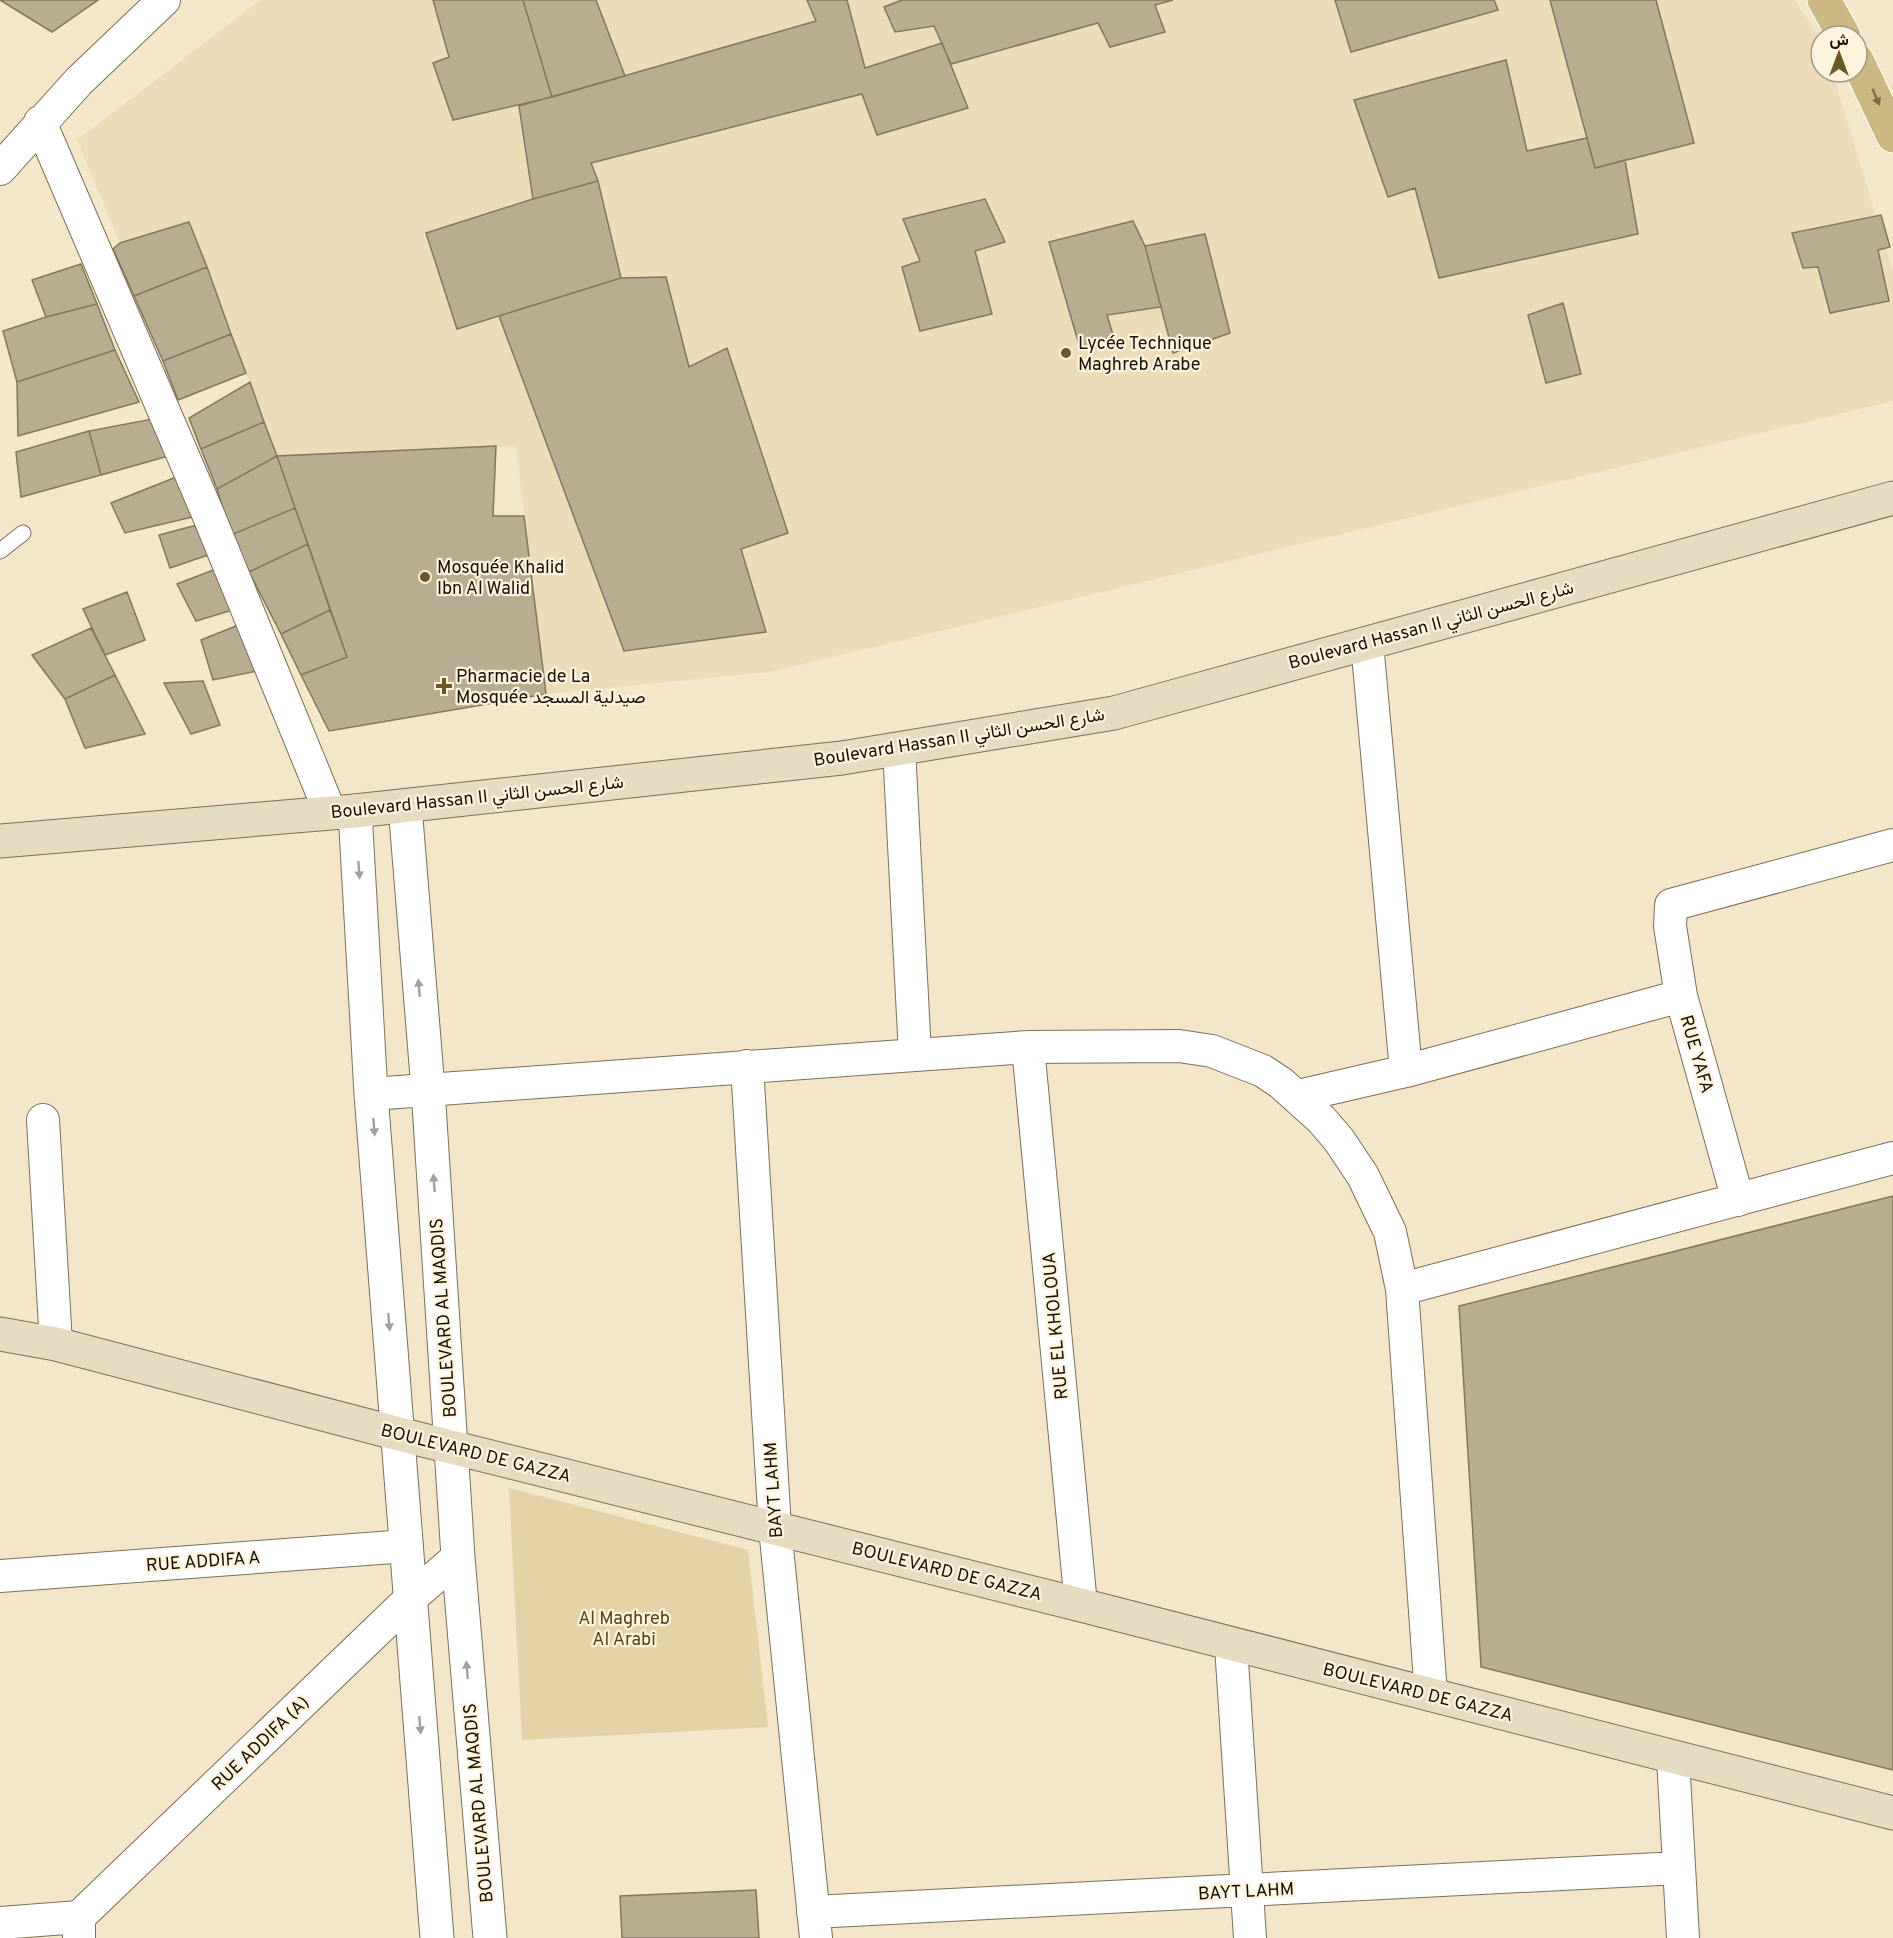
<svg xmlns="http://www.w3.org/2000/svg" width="1893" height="1938" font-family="Overpass,Vazirmatn,sans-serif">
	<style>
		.built { fill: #ecdcb8 }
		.green { fill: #e5d2a7 }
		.building { fill: #b9ad91; stroke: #82775d; stroke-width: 1.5 }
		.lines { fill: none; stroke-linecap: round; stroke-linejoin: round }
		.service-casing { stroke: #7b6f55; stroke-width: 17 }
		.minor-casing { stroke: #7b6f55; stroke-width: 34 }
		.tertiary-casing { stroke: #7b6f55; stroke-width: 35 }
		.secondary-casing { stroke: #7b6f55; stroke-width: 35 }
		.primary-casing { stroke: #fff; stroke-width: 35 }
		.service { stroke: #fff; stroke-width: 15 }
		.minor { stroke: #fff; stroke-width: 32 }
		.tertiary { stroke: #fff; stroke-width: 33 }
		.secondary { stroke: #e6dcc1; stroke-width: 33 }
		.primary { stroke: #cdb883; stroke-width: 33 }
		.oneway { fill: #7a6c4b }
		.oneway2 { fill: #a19f9b }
		.poi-dot { fill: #6b5725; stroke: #fef4dc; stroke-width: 2 }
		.labels { text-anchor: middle; stroke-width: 4.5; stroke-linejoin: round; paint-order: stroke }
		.poi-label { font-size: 18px; fill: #151006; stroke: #fef4dc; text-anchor: start }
		.street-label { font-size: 18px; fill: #151006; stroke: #fef4dc }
		.park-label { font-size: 18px; fill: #544214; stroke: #fef4dc }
	</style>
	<rect width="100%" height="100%" fill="#f3e6c9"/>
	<path class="built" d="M261,0H1795L1821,41V72H1832L1893,272V401L770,672L546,694L516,446L277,456L189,222L120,243L77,140Z"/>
	<path class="green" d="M509,1488L748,1550L768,1727L522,1740Z"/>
	<path class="building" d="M0,0H98L52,32Z
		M433,0H523L552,97L453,120L433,63L449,57Z
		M523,0H596L625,76L552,97Z
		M807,0H847L865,68L942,43L968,108L877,135L862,94L591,163L598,181L533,199L519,106L816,21Z
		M902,0H1173L1155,5L1165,32L1110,47L1098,23L951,64L934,26L895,32L884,7Z
		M1335,0H1494L1498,10L1351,52Z
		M1550,0H1656L1694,143L1595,168Z
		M1506,60L1527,151L1587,138L1595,168L1625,160L1638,234L1439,278L1415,188L1388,197L1354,100Z
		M598,181L621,278L457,329L426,233L533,199Z
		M985,199L1005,242L975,251L992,314L920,331L902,267L920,261L903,219Z
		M1881,215L1890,247L1878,250L1889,301L1830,313L1818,267L1803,268L1792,233Z
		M1133,221L1145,246L1161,307L1107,315L1117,348H1080L1049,242Z
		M189,222L207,267L134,296L113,249L120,243Z
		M1205,234L1230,333L1173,353L1145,246Z
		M81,264L97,304L46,317L32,280Z
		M207,267L231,334L163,361L134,296Z
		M666,277L689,367L727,348L788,533L741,549L766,632L624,651L499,316L621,278Z
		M1563,303L1581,374L1546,383L1528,315Z
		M97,304L115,350L17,382L3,331L46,317Z
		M231,334L246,373L178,400L163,361Z
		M115,350L139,402L18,436L17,382Z
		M250,382L264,422L201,449L189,418Z
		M163,417L179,453L101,475L89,431Z
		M264,422L277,456L217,489L201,449Z
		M89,431L101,475L21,497L16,452Z
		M496,446L493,516H524L546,694L329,731L301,675L347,657L277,456Z
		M277,456L295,508L231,535L217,489Z
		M179,476L205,514L125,533L111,503Z
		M295,508L308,544L249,572L231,535Z
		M201,524L211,554L170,568L159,535Z
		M308,544L330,610L281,634L249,572Z
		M224,566L239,608L196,621L177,584Z
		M127,592L145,640L105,655L83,609Z
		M330,610L347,657L301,675L281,634Z
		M241,624L262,670L213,680L201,640Z
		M91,628L115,675L65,699L32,655Z
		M115,675L145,734L85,748L65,699Z
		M203,681L220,725L191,734L164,683Z
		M1893,1196V1770L1481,1667L1459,1306Z
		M756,1890L759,1938H622L620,1896Z"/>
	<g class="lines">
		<g class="service-casing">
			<path id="service" d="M0,551L23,533"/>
		</g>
		<g class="minor-casing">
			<path id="minor" d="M40,122L208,514L330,812
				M0,169L79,81L164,0
				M1367,643L1406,1071
				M899,749L915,1054
				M1028,1047L1081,1605
				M747,1066L775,1528L816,1938
				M371,1094L1028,1047L1179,1046L1212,1051L1263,1071L1281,1083L1321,1119L1339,1140L1363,1176L1390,1232L1402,1289L1431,1695
				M1298,1096L1406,1071L1681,996
				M43,1120L56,1344
				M1738,1200L1681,996L1670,926L1671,905L1893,845
				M1402,1289L1893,1158
				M0,1576L407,1546
				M1231,1645L1250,1938
				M1673,1758L1683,1938
				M813,1912L1679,1868
				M0,1923L79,1917
				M79,1938V1917L410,1599L458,1557"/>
		</g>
		<g class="tertiary-casing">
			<path id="tertiary" d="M405,806L428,1089L458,1557L490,1938
				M355,811L371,1094L437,1938"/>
		</g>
		<g class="secondary-casing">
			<path id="secondary" d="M0,841L355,811L842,758L1114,713L1893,498
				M0,1334L56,1344L399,1434L1081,1605L1893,1813"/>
		</g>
		<g class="primary-casing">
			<path id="primary" d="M1824,0L1844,36
				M1857,60L1893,136"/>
		</g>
		<use href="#service" class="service"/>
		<use href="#minor" class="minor"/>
		<use href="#tertiary" class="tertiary"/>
		<use href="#secondary" class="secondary"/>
		<use href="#primary" class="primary"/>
	</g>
	<defs><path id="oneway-solid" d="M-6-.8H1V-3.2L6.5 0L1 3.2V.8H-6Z" transform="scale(1.5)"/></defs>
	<use class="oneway" href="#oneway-solid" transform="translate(1876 97) rotate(67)"/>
	<g class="oneway2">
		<use href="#oneway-solid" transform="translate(359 870) rotate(86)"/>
		<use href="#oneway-solid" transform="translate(419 988) rotate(-95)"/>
		<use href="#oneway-solid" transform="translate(374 1127) rotate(85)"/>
		<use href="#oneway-solid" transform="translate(434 1183) rotate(-94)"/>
		<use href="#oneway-solid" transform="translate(389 1322) rotate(85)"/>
		<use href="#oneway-solid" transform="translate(467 1670) rotate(-95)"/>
		<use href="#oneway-solid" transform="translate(420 1725) rotate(85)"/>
	</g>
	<g class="poi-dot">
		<circle cx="1066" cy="353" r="6"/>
		<circle cx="425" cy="577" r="6"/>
		<path d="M441 677h6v6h6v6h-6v6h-6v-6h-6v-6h6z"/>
	</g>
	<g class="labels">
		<g class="poi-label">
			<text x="1078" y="349">Lycée Technique<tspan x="1078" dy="21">Maghreb Arabe</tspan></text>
			<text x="437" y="573">Mosquée Khalid<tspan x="437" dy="21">Ibn Al Walid</tspan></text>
			<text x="456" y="682">Pharmacie de La<tspan x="456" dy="21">Mosquée صيدلية المسجد</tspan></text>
		</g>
		<g class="street-label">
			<text transform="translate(1431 625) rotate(-15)" y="6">Boulevard Hassan II شارع الحسن الثاني</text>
			<text transform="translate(959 737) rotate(-9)" y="6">Boulevard Hassan II شارع الحسن الثاني</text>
			<text transform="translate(477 797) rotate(-6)" y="6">Boulevard Hassan II شارع الحسن الثاني</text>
			<text transform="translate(1697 1054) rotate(74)" y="6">RUE YAFA</text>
			<text transform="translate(443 1318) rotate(-94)" y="6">BOULEVARD AL MAQDIS</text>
			<text transform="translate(1055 1326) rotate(-95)" y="6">RUE EL KHOLOUA</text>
			<text transform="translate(476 1453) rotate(14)" y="6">BOULEVARD DE GAZZA</text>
			<text transform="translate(773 1490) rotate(-94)" y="6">BAYT LAHM</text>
			<text transform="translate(203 1561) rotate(-4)" y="6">RUE ADDIFA A</text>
			<text transform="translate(947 1571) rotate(14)" y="6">BOULEVARD DE GAZZA</text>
			<text transform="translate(1418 1692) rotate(14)" y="6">BOULEVARD DE GAZZA</text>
			<text transform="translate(260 1743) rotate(-44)" y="6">RUE ADDIFA (A)</text>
			<text transform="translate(478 1803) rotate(-95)" y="6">BOULEVARD AL MAQDIS</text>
			<text transform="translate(1246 1891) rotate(-3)" y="6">BAYT LAHM</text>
		</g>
		<g class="park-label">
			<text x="624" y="1624">Al Maghreb<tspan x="624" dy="21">Al Arabi</tspan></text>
		</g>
	</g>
	<g transform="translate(1839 54)"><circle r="28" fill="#fef4dc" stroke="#a19986" stroke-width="1.5"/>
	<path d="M0-4.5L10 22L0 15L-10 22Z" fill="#6b5725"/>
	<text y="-9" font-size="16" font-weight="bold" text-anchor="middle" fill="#151006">ش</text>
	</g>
</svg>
